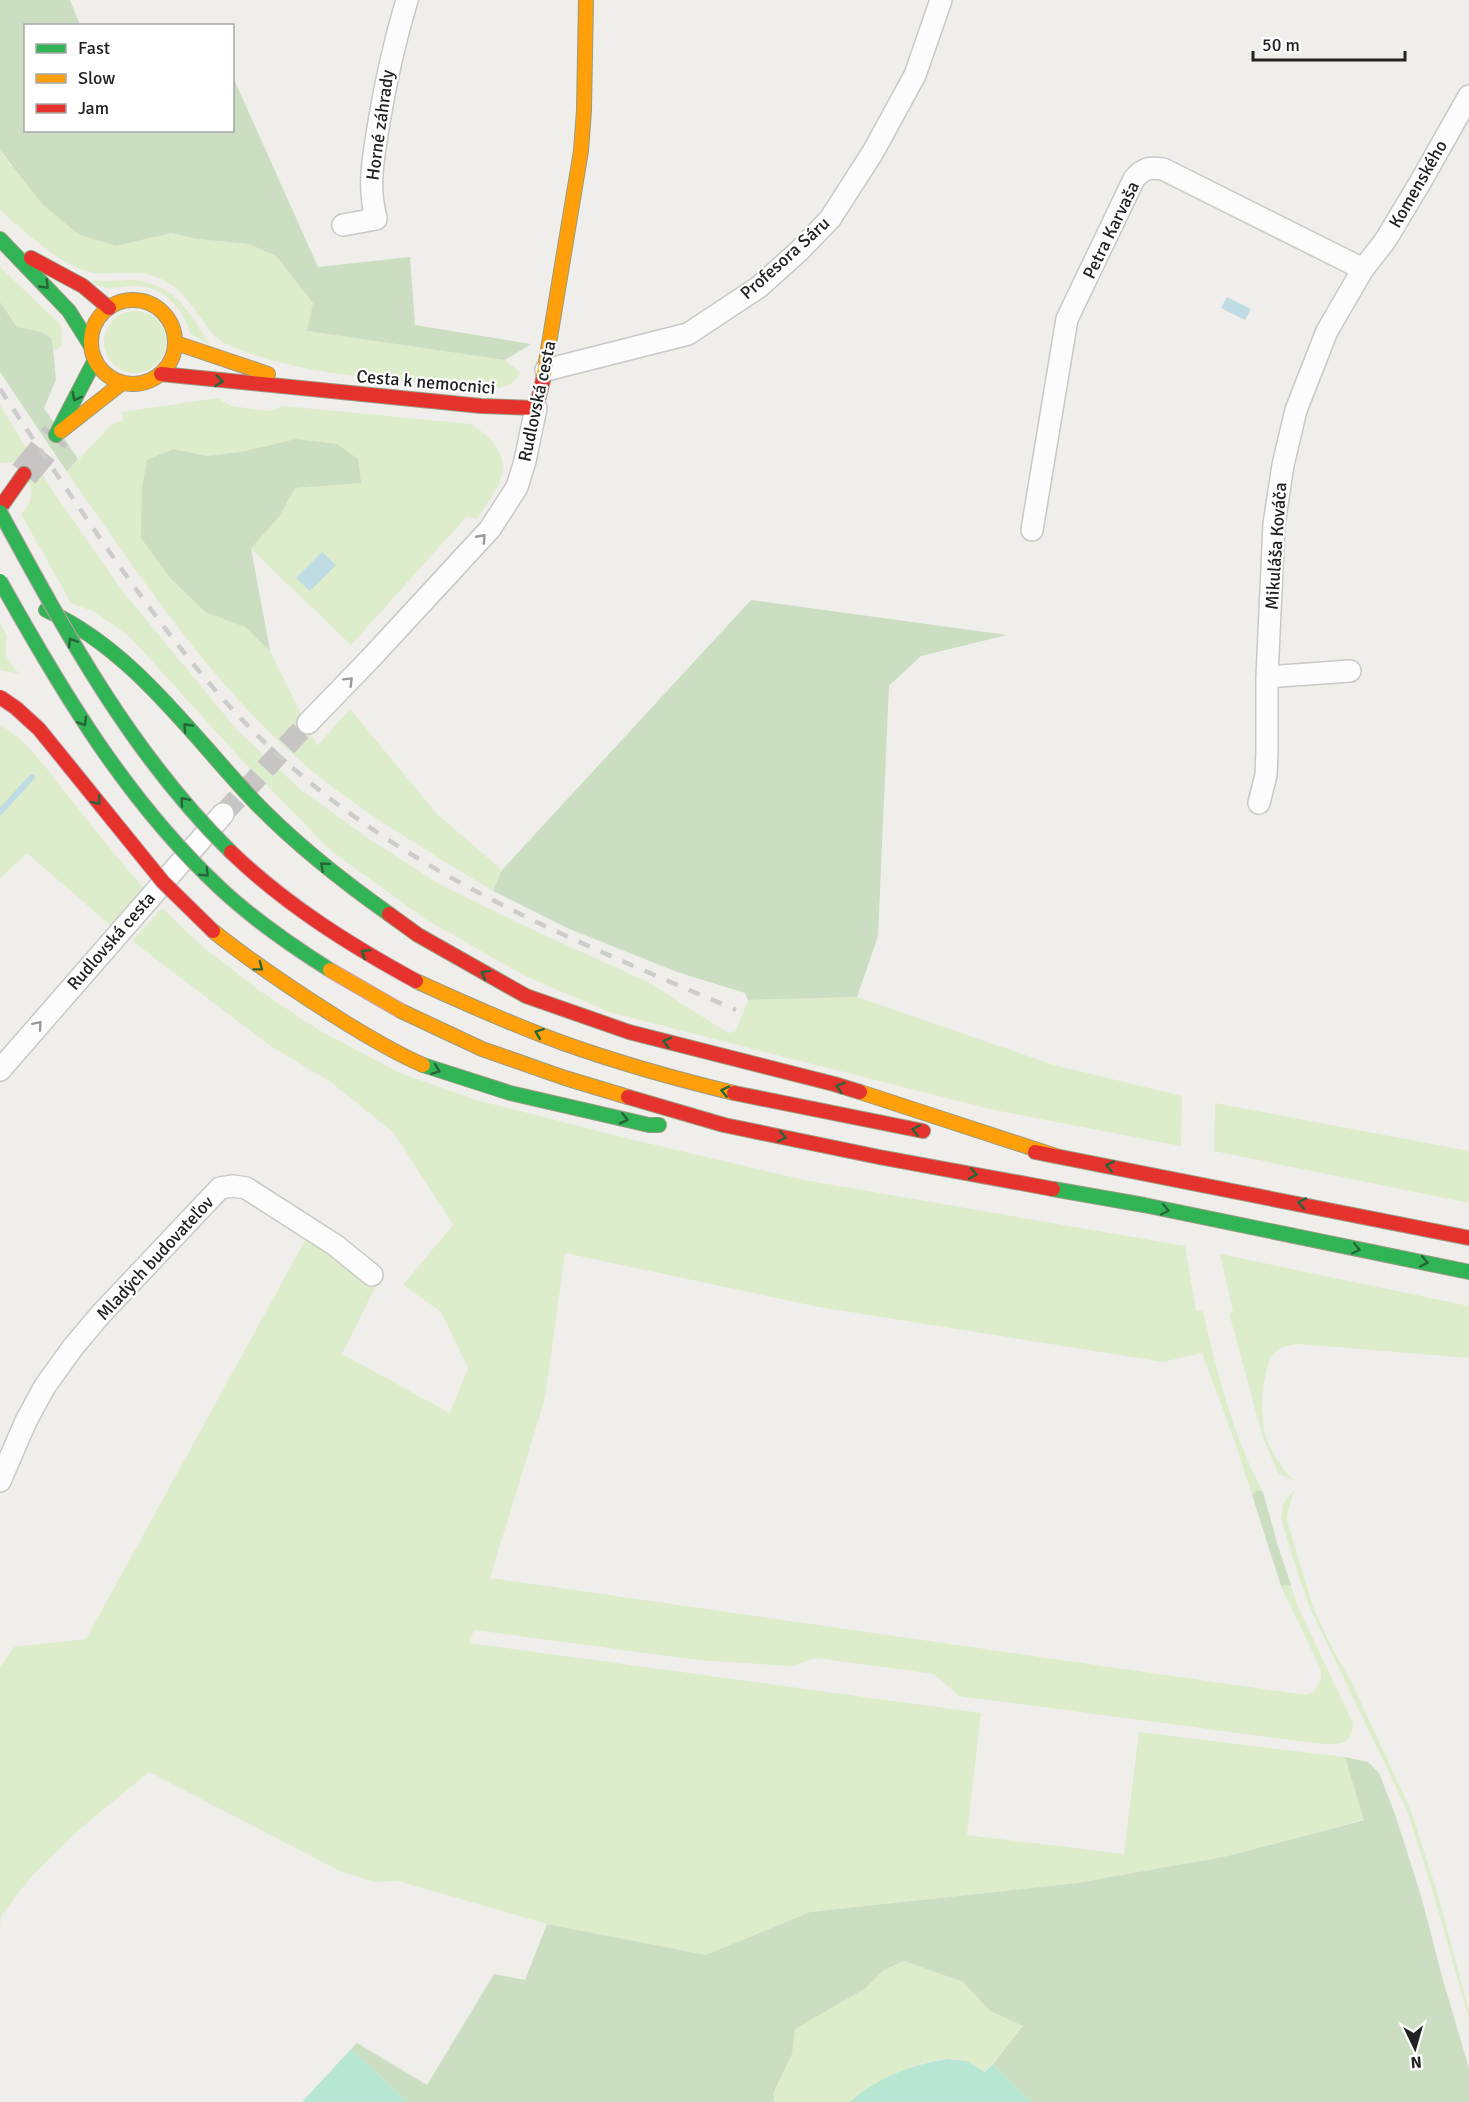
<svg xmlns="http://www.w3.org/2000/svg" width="1469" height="2102" font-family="Signika,sans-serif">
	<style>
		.grass { fill: #ddeccb }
		.forest { fill: #cbdec1 }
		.pitch { fill: #b7e6d2 }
		.water { fill: #bfdbe3 }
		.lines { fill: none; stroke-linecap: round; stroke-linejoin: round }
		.stream { stroke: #bfdbe3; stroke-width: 6 }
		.street-tunnel { stroke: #c7c5c3; stroke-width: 21; stroke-dasharray: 21 10; stroke-linecap: butt }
		.secondary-tunnel { stroke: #c7c5c3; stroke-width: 30; stroke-dasharray: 30 15; stroke-linecap: butt }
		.street-casing { stroke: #c9c8c7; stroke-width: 24 }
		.fast-casing { stroke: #999a82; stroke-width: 16 }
		.slow-casing { stroke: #999a82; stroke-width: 16 }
		.jam-casing { stroke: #999a82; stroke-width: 16 }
		.street { stroke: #fdfcfc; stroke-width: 21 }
		.fast { stroke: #30b455; stroke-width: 14 }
		.slow { stroke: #ff9f0a; stroke-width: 14 }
		.jam { stroke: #e5322d; stroke-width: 14 }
		.rail { stroke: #ccc; stroke-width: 4.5; stroke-dasharray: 12 12; stroke-linecap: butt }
		.fast-bridge-casing { stroke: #c5a2ac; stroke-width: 16; stroke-linecap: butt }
		.slow-bridge-casing { stroke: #c5a2ac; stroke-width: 16; stroke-linecap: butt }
		.jam-bridge-casing { stroke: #c5a2ac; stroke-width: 16; stroke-linecap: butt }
		.fast-bridge { stroke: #30b455; stroke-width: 14 }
		.slow-bridge { stroke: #ff9f0a; stroke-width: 14 }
		.jam-bridge { stroke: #e5322d; stroke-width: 14 }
		.oneway { stroke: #286439 }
		.oneway2 { stroke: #9a9a9a }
		.labels { text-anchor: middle; stroke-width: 4.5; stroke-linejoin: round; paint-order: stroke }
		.street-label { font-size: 18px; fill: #222; stroke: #fff }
	</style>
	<rect width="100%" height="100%" fill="#f0eeeb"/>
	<path class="grass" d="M0,150L10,165L116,246L171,233L198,239L249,244L276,256L313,303L307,331L505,360L520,372C516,382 510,385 500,388C410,380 312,381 228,345C201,333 194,291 157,277C137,269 114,275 94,273C64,269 22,229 0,210Z
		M0,267L60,324L62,332L61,347L54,351L52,338L39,331L17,327L0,302Z
		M134,280C179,286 188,312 211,346L190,333C183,307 161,284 132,286C111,287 111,293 91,281Z
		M104 342a31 31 0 1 1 62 0a31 31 0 1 1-62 0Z
		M217,398L231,406L269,411L284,406L471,424C489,436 509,453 501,478C498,490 484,507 477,519L467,516L351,645L250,548L279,517L295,488L361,482L246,451L207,456L173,449L147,460L142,487L171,579L205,612L245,627L270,651L317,746L350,709L437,814L502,870L493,891C436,856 374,820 322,779C219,697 142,579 67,472L112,424L123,420L122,412Z
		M0,405L56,496L124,593L238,731L301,790L369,839L441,885L529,928L650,983L728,1033L736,1031L748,1000L857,997L1054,1065L1182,1096L1181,1146L994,1110L710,1038L609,1012L525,976L425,919L330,850L239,757L131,638L95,612L71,603L21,514L30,502L31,490L23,468L13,462L0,463Z
		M0,623L7,636C3,655 7,661 20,674L0,670Z
		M0,725C25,738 47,769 64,791C90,823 115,856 143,887L111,926L27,853L0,879Z
		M162,908L202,946L260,991L319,1030L400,1073L476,1100L630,1139L804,1180L1185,1246L1196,1310L1203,1311C1217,1373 1233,1435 1263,1492L1257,1490L1252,1495L1236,1445L1202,1353L1163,1362L819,1307L565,1253L545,1398L490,1578L1306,1695L1315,1691L1321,1679V1670L1281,1586L1291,1585L1297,1605L1353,1723C1353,1749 1332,1744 1314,1743L959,1696L934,1674L817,1658L791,1666L698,1660L474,1630L469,1643L981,1713L967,1835L1124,1854L1139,1732L1345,1757L1365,1819L1228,1856L1077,1883L810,1912L706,1955L547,1924L398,1881L374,1882L340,1871L149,1772L81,1828L30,1878L1,1916L0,1927V1667L14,1647L86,1639L307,1237L377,1283L342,1354L450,1413L468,1368L441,1312L403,1285L453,1225L394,1133L332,1083L272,1047L132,941Z
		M1215,1103L1469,1151V1203L1214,1151Z
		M1220,1254L1469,1306V1358L1298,1344C1292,1345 1285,1346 1279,1349C1262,1358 1260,1411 1264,1429C1268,1448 1280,1467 1294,1481L1278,1473L1263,1438L1229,1313L1233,1312Z
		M1295,1489L1287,1514V1521L1313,1607L1331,1646L1351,1681L1411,1811L1438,1895L1469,2011V2019L1431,1885L1406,1808L1310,1608L1293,1559L1281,1518L1283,1504Z
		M904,1961L963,1982L990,2011L1024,2026L985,2072C979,2069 972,2063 965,2061C929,2051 888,2080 857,2096L850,2102H775L773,2095L792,2054L795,2029L866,1988L884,1970Z"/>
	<path class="forest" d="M0,0H70L80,25L26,26V130H232L233,77L318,267L410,257L415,325L531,344L505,360L307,331L313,303L276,256L249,244L198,239L171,233L116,246L78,234L42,204L0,150Z
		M0,302L17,327L39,331L52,338L56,380L44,408L78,459L67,472L0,372Z
		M296,439L337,444L358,459L361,483L295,488L279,517L251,548L270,651L245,627L205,612L171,579L141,538L142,487L147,460L173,449L207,456L246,451Z
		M751,600L1007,635L921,656L889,686L878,936L857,997L748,1000L745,993L677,972L567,928L493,891L502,870Z
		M1257,1490L1263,1492L1277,1543L1291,1585L1281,1586L1252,1495Z
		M1345,1757L1368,1762L1379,1773L1395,1814L1422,1899L1442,1977L1469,2068V2102H1031L993,2064L1023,2026L990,2011L963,1982L904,1961L884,1970L866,1988L795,2029L792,2054L773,2094L775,2102H408L351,2049L357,2043L427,2085L494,1974L525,1980L547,1924L706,1955L810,1912L1077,1883L1228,1856L1364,1820Z"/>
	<path class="pitch" d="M351,2049L408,2102H302Z
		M948,2059L966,2061L985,2072L993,2064L1031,2102H850C875,2079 915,2063 948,2059Z"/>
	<path class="water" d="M1227,297L1251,309L1245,320L1221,308Z
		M322,552L336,565L310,591L296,578Z"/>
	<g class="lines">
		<path class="stream" d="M0,812L32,777"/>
		<path class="street-tunnel" d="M223,814L308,723"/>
		<path class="secondary-tunnel" d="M24,474L56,435"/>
		<g class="street-casing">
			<path id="street" d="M343,225L376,219V218C367,184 374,155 379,122C386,80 395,40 407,0
				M546,370L688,334L759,287L799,251L830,219L873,152L915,75L941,0
				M1032,530L1067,319L1134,179C1143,168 1150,167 1163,169L1363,269
				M1267,677L1350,671
				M308,723L370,659L490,529L517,487L525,461L536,408
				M1259,803L1266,775L1267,751V677L1274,524L1283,465L1296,410L1327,331L1363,269L1385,241L1421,181L1469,96
				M0,1070L223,814
				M0,1481L26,1421L45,1386L74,1346L101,1314L220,1188L233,1186L246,1188L335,1245L372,1275"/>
		</g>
		<g class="fast-casing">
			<path id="fast" d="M0,239L69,311L91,346
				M56,435L95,360
				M46,610C132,649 190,733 253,800C294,843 341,880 389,914
				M423,1065L510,1093L649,1125H659
				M1053,1189L1144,1205L1469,1272"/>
		</g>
		<g class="slow-casing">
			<path id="slow" d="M91 342a42 42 0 1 1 84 0a42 42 0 1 1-84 0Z
				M176,343L268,374
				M543,380L581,151L584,110L586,0
				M61,431L122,383
				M213,931C253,963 295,991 338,1018C365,1035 393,1052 423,1065
				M416,981C464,1003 513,1025 563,1043C619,1063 676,1079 734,1093
				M401,1011L482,1049L565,1078L628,1097
				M860,1092L1056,1156"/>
		</g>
		<g class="jam-casing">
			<path id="jam" d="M31,258L83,286L109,308
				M161,374L481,406L536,408L543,380
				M0,508L24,474
				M389,914L418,935L526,996L629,1032L834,1084L860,1092
				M734,1093L923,1131
				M628,1097L724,1125L879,1157L1053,1189
				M1035,1152L1469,1238"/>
		</g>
		<use href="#street" class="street"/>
		<use href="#fast" class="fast"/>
		<use href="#slow" class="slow"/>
		<use href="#jam" class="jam"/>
		<path class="rail" d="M0,389C41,451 82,513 125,574C177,646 232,718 301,775C428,883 585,945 736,1010"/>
		<g class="fast-bridge-casing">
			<path id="fast-bridge" d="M0,512C66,633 132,755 231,852
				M0,581C62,692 127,801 220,888C254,920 292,946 330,970"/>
		</g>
		<g class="slow-bridge-casing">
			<path id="slow-bridge" d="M330,970L401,1011"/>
		</g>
		<g class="jam-bridge-casing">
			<path id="jam-bridge" d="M0,697L16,708L39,729L163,882L213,931
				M231,852C286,905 350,945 416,981"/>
		</g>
		<use href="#fast-bridge" class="fast-bridge"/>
		<use href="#slow-bridge" class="slow-bridge"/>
		<use href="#jam-bridge" class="jam-bridge"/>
	</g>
	<defs><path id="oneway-chevron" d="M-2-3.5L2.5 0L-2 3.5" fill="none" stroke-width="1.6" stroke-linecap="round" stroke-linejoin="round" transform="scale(1.5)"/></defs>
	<g class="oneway">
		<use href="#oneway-chevron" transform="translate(45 285) rotate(46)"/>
		<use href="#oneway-chevron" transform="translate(219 381) rotate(6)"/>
		<use href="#oneway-chevron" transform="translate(76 397) rotate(117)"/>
		<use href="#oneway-chevron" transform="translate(72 642) rotate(-121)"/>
		<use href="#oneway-chevron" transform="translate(83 722) rotate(58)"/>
		<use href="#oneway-chevron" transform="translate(187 727) rotate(-132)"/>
		<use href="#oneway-chevron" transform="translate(97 801) rotate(52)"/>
		<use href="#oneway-chevron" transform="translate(184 801) rotate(-131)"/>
		<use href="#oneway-chevron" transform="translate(324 866) rotate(-139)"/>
		<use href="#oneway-chevron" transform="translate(205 873) rotate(45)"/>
		<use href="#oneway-chevron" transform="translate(365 953) rotate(-148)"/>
		<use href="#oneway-chevron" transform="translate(259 967) rotate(37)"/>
		<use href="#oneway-chevron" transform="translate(485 974) rotate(-151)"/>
		<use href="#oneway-chevron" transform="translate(539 1033) rotate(-159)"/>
		<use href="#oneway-chevron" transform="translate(667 1042) rotate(-165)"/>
		<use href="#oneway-chevron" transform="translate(436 1070) rotate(20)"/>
		<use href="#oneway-chevron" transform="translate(840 1087) rotate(-163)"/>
		<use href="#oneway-chevron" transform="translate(725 1091) rotate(-167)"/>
		<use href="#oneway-chevron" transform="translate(624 1119) rotate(13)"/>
		<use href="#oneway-chevron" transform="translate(916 1130) rotate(-169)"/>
		<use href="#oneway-chevron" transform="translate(782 1137) rotate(12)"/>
		<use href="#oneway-chevron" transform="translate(1110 1166) rotate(-169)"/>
		<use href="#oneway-chevron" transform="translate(973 1174) rotate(10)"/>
		<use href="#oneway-chevron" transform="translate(1302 1203) rotate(-169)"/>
		<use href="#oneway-chevron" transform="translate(1165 1210) rotate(12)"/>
		<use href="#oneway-chevron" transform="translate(1356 1249) rotate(12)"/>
		<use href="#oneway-chevron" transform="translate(1424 1262) rotate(12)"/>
	</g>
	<g class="oneway2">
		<use href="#oneway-chevron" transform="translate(482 538) rotate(-48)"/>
		<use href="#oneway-chevron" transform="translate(349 681) rotate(-45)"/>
		<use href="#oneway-chevron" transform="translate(38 1025) rotate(-49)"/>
	</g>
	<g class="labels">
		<g class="street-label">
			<text transform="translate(380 125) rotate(-82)" y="6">Horné záhrady</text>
			<text transform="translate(1418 184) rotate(-60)" y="6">Komenského</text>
			<text transform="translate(1111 230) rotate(-64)" y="6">Petra Karvaša</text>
			<text transform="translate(785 258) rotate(-42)" y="6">Profesora Sáru</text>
			<text transform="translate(426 382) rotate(5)" y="6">Cesta k nemocnici</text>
			<text transform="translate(537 401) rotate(-78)" y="6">Rudlovská cesta</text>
			<text transform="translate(1276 546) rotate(-86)" y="6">Mikuláša Kováča</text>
			<text transform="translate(111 941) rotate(-49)" y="6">Rudlovská cesta</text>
			<text transform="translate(155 1258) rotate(-47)" y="6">Mladých budovateľov</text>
		</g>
	</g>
	<rect x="24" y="24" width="210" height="108" fill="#ffffff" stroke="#a7a7a7" stroke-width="1.5"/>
	<rect x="36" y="44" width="30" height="9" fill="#30b455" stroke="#a7a7a7" stroke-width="1.5"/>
	<text x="78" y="54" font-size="18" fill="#222222">Fast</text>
	<rect x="36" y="74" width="30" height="9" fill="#ff9f0a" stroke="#a7a7a7" stroke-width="1.5"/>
	<text x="78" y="84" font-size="18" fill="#222222">Slow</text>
	<rect x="36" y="104" width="30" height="9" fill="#e5322d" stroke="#a7a7a7" stroke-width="1.5"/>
	<text x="78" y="114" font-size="18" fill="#222222">Jam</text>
	<g transform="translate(1415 2048) rotate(175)" stroke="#ffffff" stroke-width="4.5" paint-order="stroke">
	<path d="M0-4.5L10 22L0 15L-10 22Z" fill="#222222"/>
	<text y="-9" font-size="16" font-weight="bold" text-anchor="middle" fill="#222222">N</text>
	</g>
	<path d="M1253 51v9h152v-9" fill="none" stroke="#222222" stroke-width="3"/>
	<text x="1262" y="51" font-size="18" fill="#222222" stroke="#ffffff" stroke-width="4.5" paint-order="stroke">50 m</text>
</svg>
